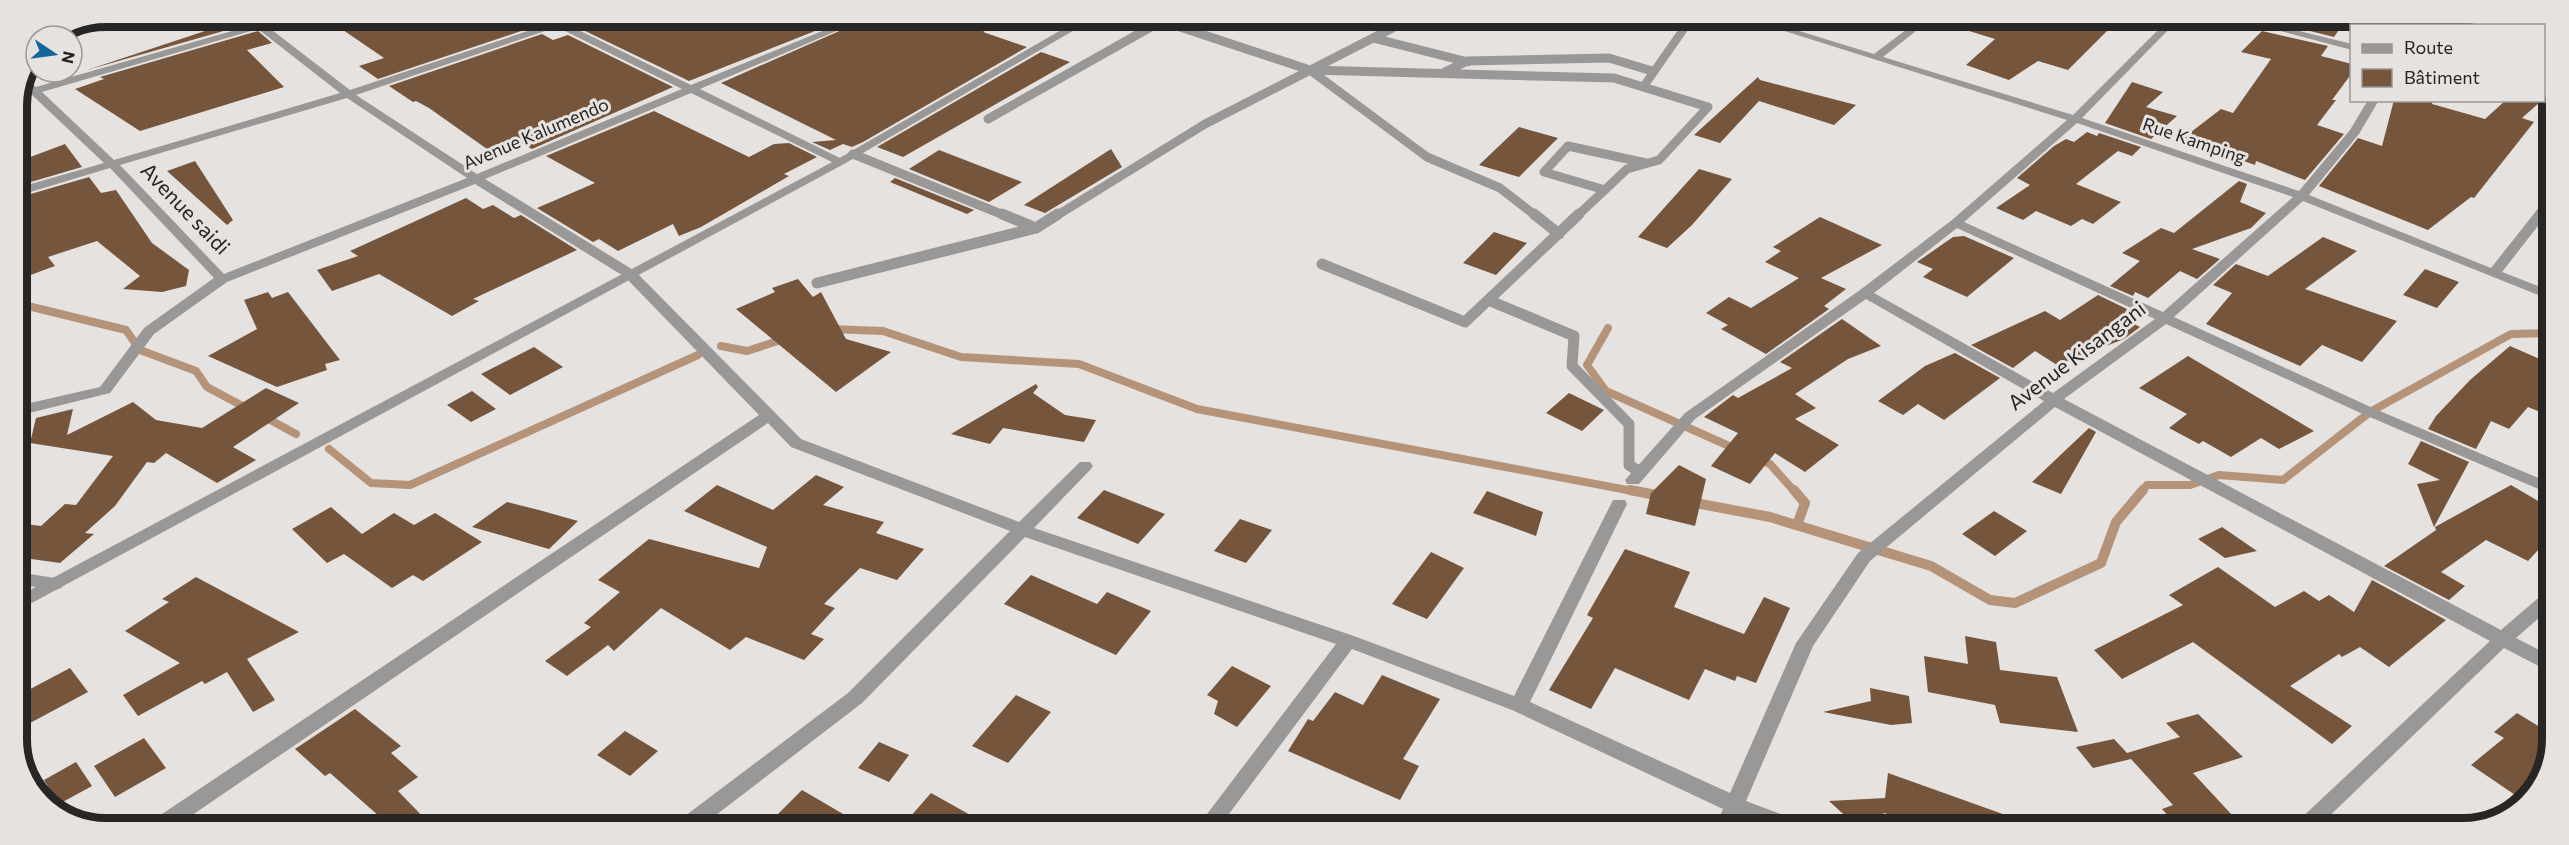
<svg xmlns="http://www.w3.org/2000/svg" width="2569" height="845" font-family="Commissioner,sans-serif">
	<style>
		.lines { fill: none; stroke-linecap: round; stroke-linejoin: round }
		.stream-far1 { stroke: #b59378; stroke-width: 8 }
		.stream { stroke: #b59378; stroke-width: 10 }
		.building { fill: #75563d }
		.service-far1 { stroke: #999897; stroke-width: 9 }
		.service { stroke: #999897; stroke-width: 11 }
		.minor { fill: #999897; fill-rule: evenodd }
		.tertiary { fill: #999897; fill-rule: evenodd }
		.labels { text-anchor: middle; stroke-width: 6; stroke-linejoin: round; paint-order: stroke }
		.far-street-label { font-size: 18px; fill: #272625; stroke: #e6e2e0 }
		.street-label { font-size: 21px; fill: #272625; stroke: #e6e2e0 }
		.rim { fill: none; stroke: #272625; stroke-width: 8 }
	</style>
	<rect width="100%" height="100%" fill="#e6e2e0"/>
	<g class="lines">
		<path class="stream-far1" d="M17,310L32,307L126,330L140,350L196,371L207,387L250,410
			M1608,328L1587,365L1606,391L1738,450
			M829,329L883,331L961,357L1079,364L1197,409L1638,492
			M721,346L747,351L787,338
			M263,416L296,434
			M329,449L371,483L410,485L698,355
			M1756,458L1770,464L1795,492
			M2141,492L2147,485H2190L2219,475L2283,480L2370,412L2511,334L2551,333"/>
		<path class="stream" d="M1630,490L1661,496
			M1794,490L1805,503L1797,525
			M1690,502L1770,517L1931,566L1990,600L2015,603L2101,563L2116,522L2143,490"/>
	</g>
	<path class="building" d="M203,17H242L248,24L87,70L205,31Z
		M324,17H476L482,21L492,17H509L530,28L378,79L359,66L384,58Z
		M618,18H657L681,28L683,18H848L689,81L583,30Z
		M869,18H1008L983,32L1027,47L863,142L852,147L843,144L830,150L812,142L836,140L721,83Z
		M1954,20H2088L2111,27L2068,70L2038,61L2009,80L1966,65L1995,39L1953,26Z
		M2294,21H2345L2334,37L2290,26Z
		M258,31L272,43L247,50L284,87L140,131L75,89L104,79L100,77Z
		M2262,31L2328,46L2321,56L2352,64V73L2332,100H2336L2317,125L2344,134L2305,180L2256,161L2255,165L2182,139L2221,109L2233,113L2271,59L2241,52Z
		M542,34L553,40L568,35L673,87L532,149L514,139L487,149L429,108L416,101L413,102L389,86Z
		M1041,52L1070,62L903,157L877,147Z
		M1758,77L1760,80L1856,105L1834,125L1759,101L1720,143L1694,135Z
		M2132,82L2163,92L2146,107L2177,116L2151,139L2105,123Z
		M2394,100H2433L2432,104L2485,119L2506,100L2540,102L2522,118L2534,122L2474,198L2471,197L2428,230L2319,186L2358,138L2382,146Z
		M654,111L749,157L774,144L789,143L817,157L784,174L789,176L701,227L679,236L673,224L618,251L599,239L593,242L537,208L595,183L546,156Z
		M1519,127L1558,138L1519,177L1479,165Z
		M2087,132L2097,136L2099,133L2141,147L2132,156L2118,151L2076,184L2121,202L2093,224L2082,219L2071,226L2036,211L2023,220L1996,208L2030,185L2017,178L2054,146L2066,139L2074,142Z
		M65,144L82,167L17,186V162Z
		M1111,149L1122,167L1045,213L1024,205Z
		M939,150L1022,182L989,202L909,169Z
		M195,161L233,220L227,225L167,171Z
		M1699,169L1732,179L1692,225L1667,248L1638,237Z
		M89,177L101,193L116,190L152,243L189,270L186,286L162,292L123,289L140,276L97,241L48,257L55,266L25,277L17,268V198Z
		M895,178L974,210L967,214L890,182Z
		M2239,181L2247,184L2240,202L2266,213L2251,228L2192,249L2220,259L2197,279L2180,271L2148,298L2135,292L2133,296L2110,286L2140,261L2122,253L2161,228L2174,233Z
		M466,198L483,209L493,205L514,218L521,215L577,250L473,299L479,301L452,316L379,274L332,291L317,270L358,256L350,251Z
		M1820,217L1882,245L1821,278L1846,289L1824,306L1829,309L1766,354L1721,329L1728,325L1706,313L1729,297L1751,308L1799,278L1765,262L1781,251L1773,247Z
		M1494,232L1527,243L1496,275L1463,263Z
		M1964,236L2014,258L1967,297L1923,277L1933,269L1917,262L1953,237Z
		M2323,237L2357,251L2305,289L2397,321L2362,362L2322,345L2300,366L2206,324L2232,293L2213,285L2236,264L2268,276Z
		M2425,269L2459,282L2437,308L2403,295Z
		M798,279L813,297L821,292L846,339L891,352L836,392L736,309L775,292L772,288Z
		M268,292L272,298L288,292L340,360L325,364L327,370L277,387L208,356L257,329L244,300Z
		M2098,295L2127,309L2122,318L2140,327L2124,339L2057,365L2035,351L2013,368L1971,345L2045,311L2060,320Z
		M1842,319L1881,346L1848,359L1795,394L1816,408L1795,419L1839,445L1805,472L1775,453L1750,484L1711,466L1738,433L1704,417L1733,395L1738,398L1792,368L1780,362Z
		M2510,346L2551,364L2550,416L2528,407L2509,429L2491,421L2476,449L2428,429L2436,416L2470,380Z
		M534,347L563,367L510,395L481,374Z
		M1955,353L2000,378L1944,420L1918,404L1903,415L1878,401L1925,366Z
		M2188,356L2314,431L2279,449L2261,438L2231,457L2203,441L2199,444L2169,428L2187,414L2139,388Z
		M1036,384L1038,387L1033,393L1065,415L1096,420L1084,442L1003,428L990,444L951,434Z
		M266,388L299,403L233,447L256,460L217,483L166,453L154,463L147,462L115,506L85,533L94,534L60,563L17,557V523L41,526L65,504L76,505L113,456L30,443L36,418L73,409L67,435L133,402L156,420L202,428Z
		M472,391L496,409L471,422L447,405Z
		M1569,393L1604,410L1582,431L1546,413Z
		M2089,428L2096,432L2061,494L2032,482Z
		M2421,441L2469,462L2434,527L2417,484L2440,480L2408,464Z
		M1679,465L1706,479L1695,526L1646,514L1651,493Z
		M816,475L844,487L823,505L884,522L876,533L924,549L897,580L860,568L824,604L835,608L811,634L824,639L804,660L746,637L730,650L661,608L614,651L608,645L567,676L545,661L591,627L584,623L620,592L598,580L649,539L759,568L767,547L684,511L717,485L773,510Z
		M2511,485L2550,508L2549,538L2528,561L2486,540L2441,572L2465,586L2449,600L2384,566L2436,530L2435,527Z
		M1104,490L1165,514L1138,544L1077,518Z
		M1487,491L1543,512L1536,536L1473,513Z
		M507,502L539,510L578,521L549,549L472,527Z
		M331,507L362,534L394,513L414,525L435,513L482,542L423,581L413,575L392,588L344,554L327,563L292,529Z
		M1994,511L2027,531L1995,556L1962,534Z
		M1240,519L1272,530L1246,563L1214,551Z
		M2222,527L2257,551L2225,558L2198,539Z
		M1625,549L1690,572L1674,607L1744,634L1764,597L1790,608L1756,683L1737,676L1735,681L1705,669L1689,700L1615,668L1591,709L1549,690L1593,618L1587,615Z
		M1431,552L1464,568L1427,619L1392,604Z
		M2218,567L2275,607L2304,591L2319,601L2329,595L2354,612L2372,580L2446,620L2389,667L2360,647L2342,657L2339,654L2290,686L2352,726L2332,744L2193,642L2122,679L2094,650L2183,605L2169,595Z
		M1031,575L1097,604L1107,592L1151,611L1116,655L1004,604Z
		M196,577L299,632L247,659L275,700L253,712L227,672L205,684L202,681L138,716L123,695L180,663L125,631L169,602L162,599Z
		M1965,636L1996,642L2000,670L2057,677L2078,732L2000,723L1995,705L1928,692L1924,656L1968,664Z
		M1232,666L1271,686L1237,727L1214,714L1218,701L1207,695Z
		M70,668L88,692L17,730V696Z
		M1382,675L1440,699L1403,759L1419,766L1400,800L1288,751L1308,719L1313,721L1335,692L1363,705Z
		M1870,688L1909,696L1912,723L1891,725L1823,712L1871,701Z
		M1016,695L1051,712L1008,763L972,746Z
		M355,709L401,746L391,753L418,777L398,791L431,825L388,824L330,773L325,776L295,749Z
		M2517,713L2548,732V767L2524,801L2471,765L2504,738L2494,732Z
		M2198,714L2243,757L2193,773L2232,815L2191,828H2179L2162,809L2173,805L2131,759L2093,768L2076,747L2114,739L2127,753L2180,737L2166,723Z
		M625,731L658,751L630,776L597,755Z
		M144,738L166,768L115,797L94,766Z
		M879,742L909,755L889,782L858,768Z
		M76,762L92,786L59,804L44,780Z
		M1888,773L2028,823L2027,828L1947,827L1920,818L1919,825L1884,813L1873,827H1865L1853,823L1829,801L1885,798Z
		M802,790L862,825H767Z
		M931,793L990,826L903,825Z"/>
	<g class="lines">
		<path class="service-far1" d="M1162,21L1310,70L1614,78L1708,107L1659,160L1627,169L1577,216
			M1373,38L1468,62
			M1310,70L1427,157L1500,188L1536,216
			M1445,72L1467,61L1609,58L1652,71
			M988,119L1165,19
			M853,154L1006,216
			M1605,190L1544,172L1568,146L1646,163
			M1056,216L1205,124L1410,19"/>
		<path class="service" d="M1002,214L1036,228L1058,214
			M1534,214L1559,234
			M1322,264L1465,322L1579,214
			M817,283L1036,228
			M1488,300L1574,336L1572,366L1629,424V465L1640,472"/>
		<path class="minor" d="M244,17H255L262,22L280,17H295L268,27L350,90L549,24L538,17H552L558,20L567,17H583L566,24L691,85L854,18H867L700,89L844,160V164H836L691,93L485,179L635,271L801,439L1019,522L1080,462H1090L1093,466L1090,470L1034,528L1354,636L1514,696L1611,504L1613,500H1625L1627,504L1530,702L1730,793L1796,643L1858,553L2044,401L1866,299L1695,419L1639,484H1627L1625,480L1685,413L1860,290L1952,220L2067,120L1749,20H1763L1874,54L1919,20H1930L1883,57L2073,115L2167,21H2177L2082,118L2299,191L2350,130L2368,100H2379L2359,134L2309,195L2491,268L2548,196L2552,195V208L2502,272L2551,291V300L2303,201L2174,317L2375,409L2550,483V494L2365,415L2166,324L2064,399L2501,630L2543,594L2549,593V609L2516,638L2549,655L2548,671L2504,648L2317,828H2294L2297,822L2490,641L2055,407L1870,561L1813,646L1746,801L1799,821L1802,827H1770L1740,815L1735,827H1715L1723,809L1512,710L1352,649L1220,826H1198L1336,644L1025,537L862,703L703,825H678L681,819L848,693L1010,531L791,447L768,423L179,824H153L156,818L759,415L625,277L475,184L227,282L154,334L110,393L17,416V406L100,387L144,328L214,278L110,168L17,196V188L104,163L32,95L18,98L21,91L27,89L23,86L26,79L36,87L253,25ZM557,27L682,89L477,174L356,95ZM258,29L340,93L114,160L42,92ZM347,98L467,178L224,274L120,165ZM2077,123L2293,197L2163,312L1964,222ZM1957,228L2155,319L2053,393L1874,293Z
			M1685,20H1695L1647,89H1639L1638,87Z
			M2243,21H2259L2352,44V50Z
			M2400,21H2410L2409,26H2399Z
			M2544,95L2551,97L2552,104L2541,100H2544Z
			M17,572L55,578L61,580L64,584L61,588L55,590L17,584Z"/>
		<path class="tertiary" d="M1082,18H1095L844,164L17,611V597L836,160Z"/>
	</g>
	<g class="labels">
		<g class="far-street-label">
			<text transform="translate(536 134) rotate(-23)" y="6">Avenue Kalumendo</text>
			<text transform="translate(2194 141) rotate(19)" y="6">Rue Kamping</text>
		</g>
		<g class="street-label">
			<text transform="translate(185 209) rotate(46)" y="7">Avenue saidi</text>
			<text transform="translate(2077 356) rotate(-37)" y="7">Avenue Kisangani</text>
		</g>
	</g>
	<path d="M0 0H2569V845H0ZM106 27H2463A79 79 0 0 1 2542 106V739A79 79 0 0 1 2463 818H106A79 79 0 0 1 27 739V106A79 79 0 0 1 106 27Z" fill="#e6e2e0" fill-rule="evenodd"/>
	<path class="rim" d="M106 27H2463A79 79 0 0 1 2542 106V739A79 79 0 0 1 2463 818H106A79 79 0 0 1 27 739V106A79 79 0 0 1 106 27Z"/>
	<rect x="2350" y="24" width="195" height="78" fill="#e6e2e0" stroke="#9a9795" stroke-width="1.5"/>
	<rect x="2362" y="44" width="30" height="9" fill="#999897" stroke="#9a9795" stroke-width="1.5"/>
	<text x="2404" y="54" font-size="18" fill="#272625">Route</text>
	<rect x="2362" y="69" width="30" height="18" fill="#75563d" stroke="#9a9795" stroke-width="1.5"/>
	<text x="2404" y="84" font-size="18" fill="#272625">Bâtiment</text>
	<g transform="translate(54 54) rotate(103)"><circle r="28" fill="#e6e2e0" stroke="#9a9795" stroke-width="1.5"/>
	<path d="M0-4.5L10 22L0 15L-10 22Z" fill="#146899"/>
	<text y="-9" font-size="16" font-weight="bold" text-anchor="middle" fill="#272625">N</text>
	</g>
</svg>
